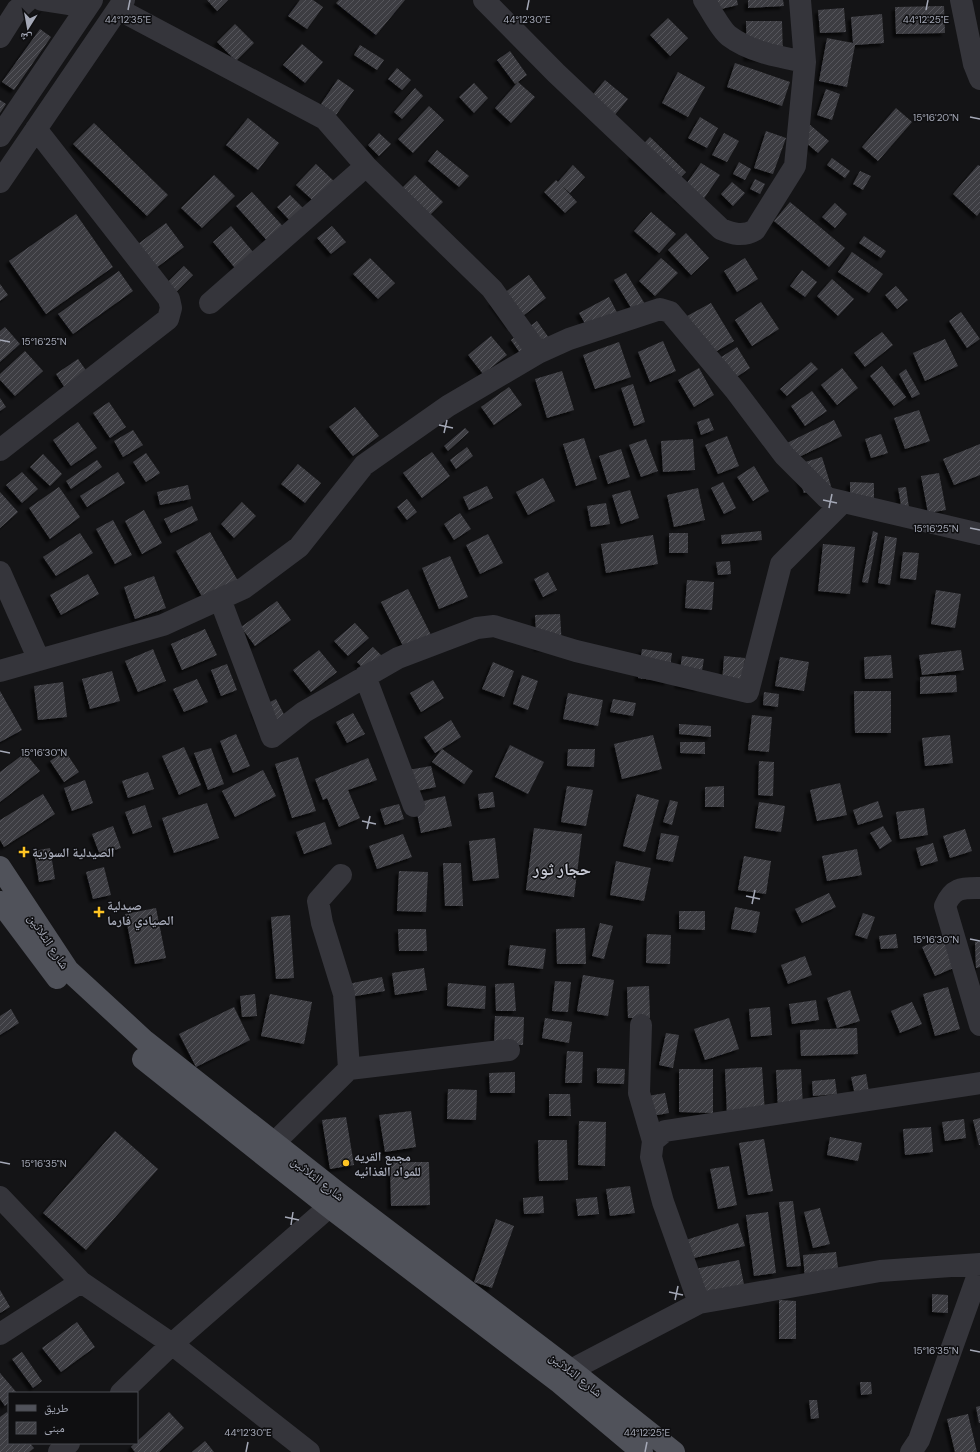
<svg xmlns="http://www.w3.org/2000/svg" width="980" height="1452" font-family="'DM Sans','Noto Naskh Arabic',sans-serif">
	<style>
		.building { fill: url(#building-hatch); filter: url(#shadow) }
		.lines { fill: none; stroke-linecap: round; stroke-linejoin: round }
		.minor { stroke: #35353b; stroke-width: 22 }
		.major { stroke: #50525a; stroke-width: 22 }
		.ticks { fill: none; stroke: #a5a9b7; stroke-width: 1.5 }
		.poi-dot { fill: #fec423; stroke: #0f0f11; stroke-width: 1.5 }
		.labels { text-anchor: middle; stroke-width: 3; stroke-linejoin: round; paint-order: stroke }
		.poi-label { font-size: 13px; font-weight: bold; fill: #a5a9b7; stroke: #0f0f11; text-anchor: start }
		.street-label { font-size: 13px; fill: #a5a9b7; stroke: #0f0f11 }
		.district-label { font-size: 17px; font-weight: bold; fill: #c6c8d3; stroke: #0f0f11 }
		.ticks-label { font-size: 10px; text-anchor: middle; fill: #a5a9b7; stroke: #0f0f11; stroke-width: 3; stroke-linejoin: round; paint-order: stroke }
	</style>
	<defs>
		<pattern id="building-hatch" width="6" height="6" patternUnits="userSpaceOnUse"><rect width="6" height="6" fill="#3e3e43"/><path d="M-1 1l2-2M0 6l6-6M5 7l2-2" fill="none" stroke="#57575c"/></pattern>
		<filter id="shadow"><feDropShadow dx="-3.5" dy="3.5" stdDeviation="1" flood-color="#0009"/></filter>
	</defs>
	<rect width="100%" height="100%" fill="#141416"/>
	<path class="building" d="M207,0H228L217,11Z
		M300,0H313L323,7L307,29L288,16Z
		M339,0H405L376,35L336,3Z
		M711,0H737L738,5L713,11Z
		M748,0H783L784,6L748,8Z
		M944,6L945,33L896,34L895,7Z
		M844,8L846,32L820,33L818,10Z
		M882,14L884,43L855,45L847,87L819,81L827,38L853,43L851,17Z
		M668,18L688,38L670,56L650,35Z
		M746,21H782L783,58H747Z
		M235,24L254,43L236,61L217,42Z
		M40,29L51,37L14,90L2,82Z
		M302,44L323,62L305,83L283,65Z
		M360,45L384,60L377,70L354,55Z
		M510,51L527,75L515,84L497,60Z
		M735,63L790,82L782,106L727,87Z
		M397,68L411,80L402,90L388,79Z
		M678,72L705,87L688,117L662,103Z
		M338,79L354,90L336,115L321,104Z
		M605,80L628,99L608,123L585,104Z
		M518,82L535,97L511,123L495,108Z
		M474,83L488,98L474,113L459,97Z
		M415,88L423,96L402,119L394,112Z
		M826,89L840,94L832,120L817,115Z
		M0,100L6,104L0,113Z
		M429,106L444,120L413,153L398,139Z
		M896,108L912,122L878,161L862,147Z
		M700,117L718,128L707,148L688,138Z
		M248,118L279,143L258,170L226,145Z
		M94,123L168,195L147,216L73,144Z
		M809,124L829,141L818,153L798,136Z
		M766,131L786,138L773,174L754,168Z
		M379,133L391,144L379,156L368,145Z
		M724,133L739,141L727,162L712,155Z
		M650,137L686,172L667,191L631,157Z
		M437,150L469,176L459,187L428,161Z
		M832,158L850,171L845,178L827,165Z
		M739,162L751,169L745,180L733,174Z
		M701,163L720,175L696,210L677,197Z
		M316,164L339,186L319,206L296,185Z
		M573,165L585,177L570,193L562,186L577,202L565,213L544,192L556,180L558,182Z
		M978,165L980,166V212L977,216L953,194Z
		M860,171L871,176L863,190L853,184Z
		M214,175L235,196L202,228L181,208Z
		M415,175L443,202L427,218L399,191Z
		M755,179L765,184L760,194L750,189Z
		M732,182L745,193L733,206L721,194Z
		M252,192L288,232L272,246L236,206Z
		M290,195L309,214L296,227L277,207Z
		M790,202L845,248L829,267L774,221Z
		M835,203L847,214L835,228L822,217Z
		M651,212L676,234L659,253L634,231Z
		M76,214L113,267L46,314L9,261Z
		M166,223L184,247L148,274L130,250Z
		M231,226L254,253L235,268L213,242Z
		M332,226L346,242L331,254L317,238Z
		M686,233L709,258L691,275L668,250Z
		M864,236L886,251L881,258L859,243Z
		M852,252L883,274L869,293L838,272Z
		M370,258L395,283L378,299L353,274Z
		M661,258L678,273L655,296L639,281Z
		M745,258L758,279L737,292L724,271Z
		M184,266L193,275L171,297L162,288Z
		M802,270L817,282L805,297L790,286Z
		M119,271L133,291L73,334L58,314Z
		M626,273L648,309L636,316L614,280Z
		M529,275L546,298L510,326L492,302Z
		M832,279L854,299L838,316L817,296Z
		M0,284L8,295L0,301Z
		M896,286L908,300L897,309L885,295Z
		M609,297L621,320L592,336L579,313Z
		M761,302L779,329L752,346L735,320Z
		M711,303L734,341L710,355L687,316Z
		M961,312L980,339L967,348L949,321Z
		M537,321L554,345L527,363L511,340Z
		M5,327L20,344L0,362V331Z
		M882,332L893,345L865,367L854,353Z
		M491,336L507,355L483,374L468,355Z
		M945,339L958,366L925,381L913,353Z
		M663,341L676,371L650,382L638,352Z
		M619,342L631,377L595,389L583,355Z
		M737,347L750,368L726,384L712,363Z
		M25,351L43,371L15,396L0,380V374Z
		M78,359L95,383L72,399L56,374Z
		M811,362L818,369L787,396L780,389Z
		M882,366L906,397L894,406L870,376Z
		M699,368L714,395L694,407L678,380Z
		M842,368L858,388L837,405L821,385Z
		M906,369L920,394L912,398L899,374Z
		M562,371L574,410L547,418L535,379Z
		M633,384L645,422L634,426L621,388Z
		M509,387L522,405L494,425L481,407Z
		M812,391L827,411L805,426L791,406Z
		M0,398L6,407L0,411Z
		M109,402L126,427L110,438L93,413Z
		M355,407L379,436L353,456L329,427Z
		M919,410L930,441L905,449L894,418Z
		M709,418L714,430L701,435L697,422Z
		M834,420L842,436L793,460L785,444Z
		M78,422L97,448L71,466L53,440Z
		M465,428L469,432L448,451L444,446Z
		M133,430L143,445L123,457L114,441Z
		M881,434L888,453L871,458L865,439Z
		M727,436L739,466L718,474L705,445Z
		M584,438L597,479L576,486L563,444Z
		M646,439L658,471L641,477L629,445Z
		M693,439L695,470L663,472L661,441Z
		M980,444V475L954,485L943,459Z
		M467,447L473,456L456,469L450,460Z
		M621,449L630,477L608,484L599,456Z
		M432,452L450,476L422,498L403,473Z
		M146,453L160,473L146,482L133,462Z
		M43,454L62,474L50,486L30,467Z
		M822,457L831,486L804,493L795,465Z
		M97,460L102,467L71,489L66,481Z
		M298,464L321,483L305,503L281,484Z
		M754,466L769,491L753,501L737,477Z
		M22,472L38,489L22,503L6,485Z
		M118,472L125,483L87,507L80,496Z
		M939,473L946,510L928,513L921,476Z
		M543,478L555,501L528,515L516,492Z
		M723,482L736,508L724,514L711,488Z
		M850,482L874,483V509L850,508Z
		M188,485L191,499L160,505L157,492Z
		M487,486L493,498L469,510L463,497Z
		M59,487L80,517L50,539L29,508Z
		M906,487L911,521L904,522L898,488Z
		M698,488L705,520L674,527L667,495Z
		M630,490L639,518L621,524L612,495Z
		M0,492L18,512L0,528Z
		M407,499L417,512L407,520L397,507Z
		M242,502L256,516L234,538L221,524Z
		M606,503L610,524L591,527L587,506Z
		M192,506L198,520L171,533L164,519Z
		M144,510L162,543L142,554L125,521Z
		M460,513L471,529L454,540L444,524Z
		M113,520L132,555L115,564L96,529Z
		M761,531L762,540L722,544L721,535Z
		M873,531L878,533L868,583L862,582Z
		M210,532L238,581L204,600L176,551Z
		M80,533L93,553L56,576L43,557Z
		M669,533H688V553H669Z
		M488,534L503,563L480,574L466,545Z
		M653,535L658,564L606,573L601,544Z
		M885,536L897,538L890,585L878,583Z
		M823,544L855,547L850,594L818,591Z
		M903,552L919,553L916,580L900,578Z
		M450,556L468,597L439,609L422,568Z
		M730,561L731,574L718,575L716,562Z
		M548,572L557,590L543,597L534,579Z
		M88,574L99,594L61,615L50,595Z
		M154,576L166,608L135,619L124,587Z
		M687,580L714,582L712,610L685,608Z
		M408,589L431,635L404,648L381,602Z
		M936,590L961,594L955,628L931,624Z
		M277,601L291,620L255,646L241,627Z
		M560,614L562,647L537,648L535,615Z
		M355,623L369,638L348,656L334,641Z
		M205,629L217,655L182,670L171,644Z
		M373,647L385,659L369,674L357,662Z
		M153,649L166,681L138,692L125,661Z
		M642,649L672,653L668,682L638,678Z
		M319,650L337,672L311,692L293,670Z
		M961,650L964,670L922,675L919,655Z
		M891,655L893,678L865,679L864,657Z
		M682,656L704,659L699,688L678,685Z
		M724,656L745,658L742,685L722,683Z
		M780,657L809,662L804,691L775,686Z
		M493,662L514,671L504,697L482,689Z
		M227,664L237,690L221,696L211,670Z
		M112,671L120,701L90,709L82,679Z
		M522,675L538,681L528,710L513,704Z
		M956,675L957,692L920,694V677Z
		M197,679L208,702L184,712L173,689Z
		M433,680L444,698L421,712L410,693Z
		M63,682L67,717L38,720L34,686Z
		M0,691L22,730L0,742Z
		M854,691H891V733H855Z
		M764,692L779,694L778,707L763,705Z
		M568,693L603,700L598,726L563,719Z
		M276,699L288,722L265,733L254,710Z
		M613,699L636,703L633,716L610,712Z
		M353,713L365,734L347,743L336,722Z
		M752,715L772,717L769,752L748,750Z
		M451,720L461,737L435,753L424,737Z
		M679,724L711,726V737L679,734Z
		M236,734L250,766L233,773L220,741Z
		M653,735L662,769L622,779L614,744Z
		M950,735L953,763L925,766L922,738Z
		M680,742H705V754L680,753Z
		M510,745L544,762L528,794L495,777Z
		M184,747L201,785L179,795L162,756Z
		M211,748L224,784L208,790L194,753Z
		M442,749L473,771L464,784L432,762Z
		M568,749H595L594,767L567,766Z
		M65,751L79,772L64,782L50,761Z
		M25,753L40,771L0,802V772Z
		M298,757L316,811L292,818L275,764Z
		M368,758L377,780L348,790L360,818L339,827L327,798L323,800L315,779Z
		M759,761L774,762L773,796L758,795Z
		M431,766L436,787L412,792L408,770Z
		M263,770L276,796L235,817L222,791Z
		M148,772L154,789L128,798L122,781Z
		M85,780L93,803L72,811L64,788Z
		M840,783L847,815L817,821L810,790Z
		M567,786L593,790L586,826L561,822Z
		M724,786V807H705V787Z
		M493,792L495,807L480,809L478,794Z
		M43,794L55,814L4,847L0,840V820Z
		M637,794L659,800L645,852L623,846Z
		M445,796L452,826L421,833L415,803Z
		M670,800L678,802L672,825L663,822Z
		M878,801L883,817L858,825L853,810Z
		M759,802L785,806L781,832L755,828Z
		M207,803L219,838L174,853L162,818Z
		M399,804L404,819L385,825L380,809Z
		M145,805L152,827L133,834L125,812Z
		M924,808L928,835L900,839L896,812Z
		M325,822L332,844L304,854L296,832Z
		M113,826L121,848L100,855L92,834Z
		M883,826L892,841L880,849L870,833Z
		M534,828L582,834L574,897L526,890Z
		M965,829L972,851L950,858L943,836Z
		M661,833L679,836L673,862L656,859Z
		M403,834L412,857L377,869L369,846Z
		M495,838L499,878L473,881L469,841Z
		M933,843L938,861L921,866L916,848Z
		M50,848L55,879L39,882L34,851Z
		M857,849L862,875L827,881L822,856Z
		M744,856L771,861L766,894L738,890Z
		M616,861L651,868L644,901L610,895Z
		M443,863H461L463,906H445Z
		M104,867L111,895L93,899L86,872Z
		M399,871L428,872L426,912L397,911Z
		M829,893L836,907L802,923L795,909Z
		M735,907L760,912L756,933L731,929Z
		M156,908L166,958L135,964L125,914Z
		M679,911H705V930L679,929Z
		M863,913L875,917L867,939L855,935Z
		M290,915L294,978L276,979L271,917Z
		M600,923L613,926L604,959L592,956Z
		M585,928L586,964H557L556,929Z
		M398,929H426L427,951H399Z
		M647,934L671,935L670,964L646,963Z
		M896,934L898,948L881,949L879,936Z
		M945,937L958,966L935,976L922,947Z
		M980,941V967L976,968L975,942Z
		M510,945L546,949L543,969L508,965Z
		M805,956L812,975L788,984L781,965Z
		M424,968L427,990L395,995L392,973Z
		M583,975L614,980L608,1016L577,1011Z
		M382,977L385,991L350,997L348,984Z
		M555,981L571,982L568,1012L552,1011Z
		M448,983L486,986L485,1009L447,1006Z
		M514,983L516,1011H496L495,984Z
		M649,986L650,1018H628L627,987Z
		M948,987L960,1029L935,1036L923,994Z
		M850,990L860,1021L837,1028L827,998Z
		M255,994L257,1016L242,1017L240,996Z
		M270,994L312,1002L304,1044L261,1036Z
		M816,1000L819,1020L792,1024L789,1004Z
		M912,1002L922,1024L900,1033L891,1011Z
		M234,1007L250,1040L196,1067L179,1034Z
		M770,1007L772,1035L751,1037L749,1009Z
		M11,1009L19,1023L0,1035V1016Z
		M495,1016L524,1017L523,1045L494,1044Z
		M545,1018L572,1022L569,1043L542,1038Z
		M729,1018L739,1049L705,1060L694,1029Z
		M857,1028L858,1054L801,1056L800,1030Z
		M666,1033L679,1035L673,1068L659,1065Z
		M567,1051L583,1052L582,1083H565Z
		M762,1067L765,1113L727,1115L725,1069Z
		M597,1068L625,1069L624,1084L597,1083Z
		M679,1069H713V1113L679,1112Z
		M801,1069L803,1107L778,1108L776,1070Z
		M515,1072V1093H490L489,1073Z
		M866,1074L869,1092L855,1095L851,1077Z
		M835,1079L837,1094L813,1096L812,1081Z
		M448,1089L477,1090L476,1120L447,1119Z
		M665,1093L669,1113L646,1117L642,1097Z
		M549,1094H570L571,1116H549Z
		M411,1111L416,1147L385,1152L379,1115Z
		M346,1117L354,1165L330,1169L322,1120Z
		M980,1118V1145H979L973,1120Z
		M964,1119L966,1138L945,1141L942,1122Z
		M579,1121L606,1122L605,1166L578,1165Z
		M931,1127L933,1152L905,1155L903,1129Z
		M115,1131L158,1169L86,1250L43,1213Z
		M830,1137L862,1143L858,1161L827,1155Z
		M764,1139L773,1191L748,1195L739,1143Z
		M538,1140H567L568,1180L539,1181Z
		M390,1162H429L430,1205L391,1206Z
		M729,1166L737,1205L718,1209L710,1169Z
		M630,1186L635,1213L610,1216L606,1189Z
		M543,1196L544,1213L524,1214L523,1198Z
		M597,1197L599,1214L578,1216L576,1199Z
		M793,1201L801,1266L787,1267L779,1202Z
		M820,1208L830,1244L813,1248L804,1212Z
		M768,1212L776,1273L754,1276L746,1215Z
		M496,1219L514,1226L492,1288L474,1282Z
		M738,1223L745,1246L694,1258L686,1240Z
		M836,1252L839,1275L805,1279L803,1255Z
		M739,1260L745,1289L706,1296L695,1269Z
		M0,1290L10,1307L0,1313Z
		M932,1294L948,1295V1313L932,1312Z
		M779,1300L796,1301V1339H779Z
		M77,1322L95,1347L61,1372L42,1348Z
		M22,1352L42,1381L33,1388L12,1359Z
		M0,1373L17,1393H9V1402L5,1406L0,1399Z
		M860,1382H871L872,1394L861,1395Z
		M809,1400H817L819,1418L811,1419Z
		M980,1406V1423H979L976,1407Z
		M7,1412L9,1415V1443H30L34,1448L29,1452H0V1417Z
		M169,1412L184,1428L159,1452H135L131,1447Z
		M968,1414L977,1452H955L947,1419Z
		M205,1441L214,1452H192Z"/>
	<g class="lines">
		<path class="minor" d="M42,0L87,7
			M484,0L556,73L721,229C733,234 743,237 755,230L795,166L805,62L800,0
			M704,0C711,10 720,29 729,36C750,52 780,57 805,62
			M961,0L974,64L980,79
			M118,9L325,119L366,166L492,289L538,353
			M0,37L17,10L28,0
			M0,136L92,0
			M0,182L124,0
			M210,303L366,166
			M0,450L168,319L171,308L169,299L36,129
			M0,572L39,660
			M220,599L272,737L304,712L398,658L477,628L494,626L576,651L748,692L781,564L843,502
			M0,671L163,625L244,588L299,547L364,465L448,406L538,353L569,339L660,309L670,312L735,390L784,455L827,498L980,534
			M365,676L414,806
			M341,875L318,901L322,923L344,994L349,1069
			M980,888C962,888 953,887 945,906L980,1025
			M641,1025L639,1093L653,1141
			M274,1143L349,1069L509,1050
			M0,1197L81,1282L172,1344L309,1452
			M699,1303L880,1271L980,1264
			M0,1334L81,1282
			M571,1370L699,1303L663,1202L651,1157L653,1141L665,1131L980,1083
			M121,1393L172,1344L329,1207L338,1193
			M59,1452L69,1443
			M911,1452L919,1440L980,1269"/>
		<path class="major" d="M0,867L68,970L145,1041L338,1193L571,1370L674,1452
			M0,902L57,978
			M143,1059L329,1207L560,1383L642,1452"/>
	</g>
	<path class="ticks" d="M128,10L130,0M527,10L529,0M926,10L928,0M970,117L980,119M0,340L10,342M439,425L453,428M444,433L447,420M823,500L837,503M829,508L832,494M970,528L980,530M0,751L10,753M362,821L376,824M367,829L370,816M746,896L760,899M752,904L755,890M970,939L980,941M0,1162L10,1164M285,1217L299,1220M291,1225L293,1212M669,1292L683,1295M675,1300L678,1286M970,1350L980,1352M246,1452L248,1442M645,1452L647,1442"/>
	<g class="poi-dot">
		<path d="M22 846h4v4h4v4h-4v4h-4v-4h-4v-4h4z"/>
		<path d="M97 906h4v4h4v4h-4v4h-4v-4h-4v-4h4z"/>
		<circle cx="346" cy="1163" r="4"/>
	</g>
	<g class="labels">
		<g class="poi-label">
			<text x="32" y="857">الصيدلية السورية</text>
			<text x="107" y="910">صيدلية<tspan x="107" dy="15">الصيادي فارما</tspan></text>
			<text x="354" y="1161">مجمع القريه<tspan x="354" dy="15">للمواد الغذائيه</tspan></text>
		</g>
		<g class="street-label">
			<text transform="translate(49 941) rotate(56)" y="5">شارع الثلاثين</text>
			<text transform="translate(318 1178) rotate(38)" y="5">شارع الثلاثين</text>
			<text transform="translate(576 1374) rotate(38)" y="5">شارع الثلاثين</text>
		</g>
		<g class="district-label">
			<text x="562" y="875">حجار ثور</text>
		</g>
	</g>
	<g class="ticks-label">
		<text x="527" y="23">44°12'30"E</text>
		<text x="926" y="23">44°12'25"E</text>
		<text x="128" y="23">44°12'35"E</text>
		<text x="936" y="121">15°16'20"N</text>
		<text x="44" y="345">15°16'25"N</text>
		<text x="936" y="532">15°16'25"N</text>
		<text x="44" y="756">15°16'30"N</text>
		<text x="936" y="943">15°16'30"N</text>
		<text x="44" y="1167">15°16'35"N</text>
		<text x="936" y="1354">15°16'35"N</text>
		<text x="248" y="1436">44°12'30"E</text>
		<text x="647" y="1436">44°12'25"E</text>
	</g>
	<rect x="8" y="1392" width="130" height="52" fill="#0f0f11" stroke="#4b4d53"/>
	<rect x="16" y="1405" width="20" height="6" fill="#50525a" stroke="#4b4d53"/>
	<text x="44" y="1412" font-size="12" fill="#a5a9b7">طريق</text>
	<rect x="16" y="1422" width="20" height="12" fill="url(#building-hatch)" stroke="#4b4d53"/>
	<text x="44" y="1432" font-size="12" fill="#a5a9b7">مبنى</text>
	<g transform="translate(28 28) rotate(191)" stroke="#0f0f11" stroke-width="3" paint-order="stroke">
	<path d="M0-3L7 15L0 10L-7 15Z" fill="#a5a9b7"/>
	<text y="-6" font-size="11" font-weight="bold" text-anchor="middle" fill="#a5a9b7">ش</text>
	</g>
</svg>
